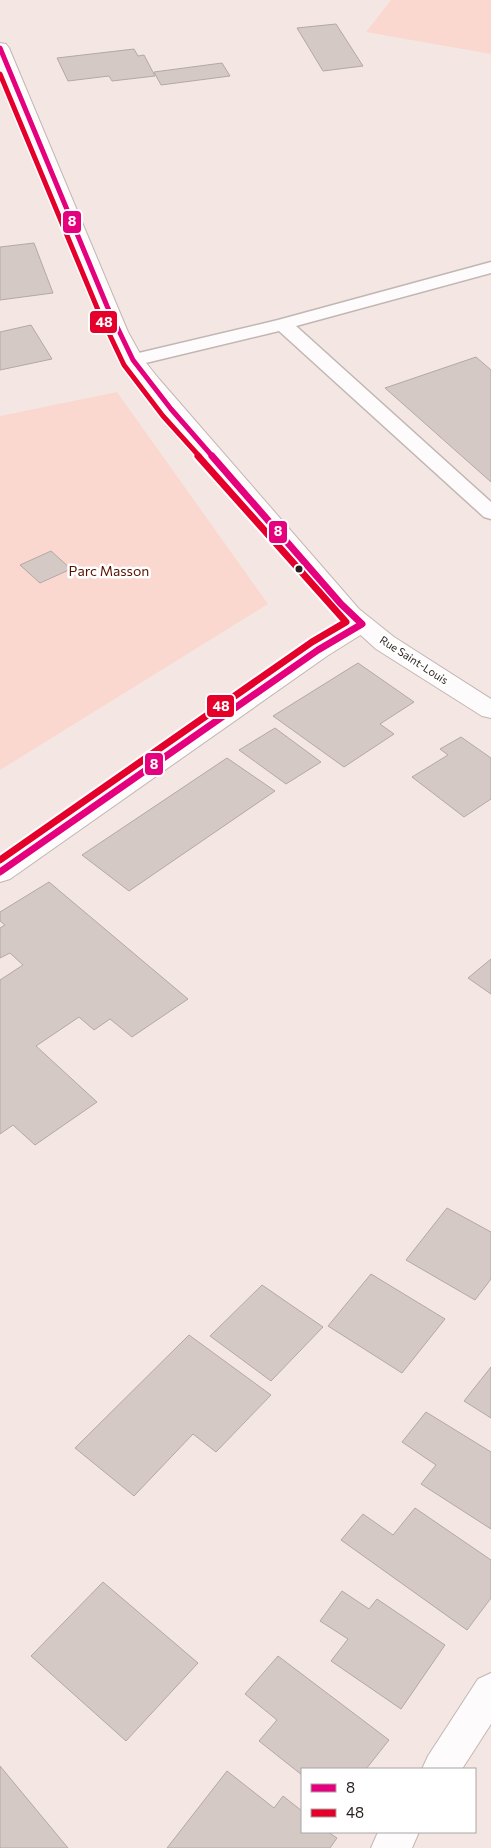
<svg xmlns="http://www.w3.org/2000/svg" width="491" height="1848" font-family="Commissioner,sans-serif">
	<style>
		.green { fill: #fad8cf }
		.building { fill: #d5c9c6; stroke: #b3a8a5 }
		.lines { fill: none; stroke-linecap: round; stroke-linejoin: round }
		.lane-casing { stroke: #c1b6b3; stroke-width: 3 }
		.street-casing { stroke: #c1b6b3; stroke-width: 2 }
		.secondary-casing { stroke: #c1b6b3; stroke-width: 2 }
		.lane { fill: #fdfbfb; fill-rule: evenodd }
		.street { fill: #fdfbfb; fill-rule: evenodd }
		.secondary { fill: #fdfbfb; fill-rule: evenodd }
		.bus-1-far1-casing { stroke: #fff; stroke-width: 8 }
		.bus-1-casing { stroke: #fff; stroke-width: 11 }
		.bus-2-far1-casing { stroke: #fff; stroke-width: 8 }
		.bus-2-casing { stroke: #fff; stroke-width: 11 }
		.bus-1-far1 { stroke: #e5007d; stroke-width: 5 }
		.bus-1 { stroke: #e5007d; stroke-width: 7 }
		.bus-2-far1 { stroke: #e4002b; stroke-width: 5 }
		.bus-2 { stroke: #e4002b; stroke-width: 7 }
		.bus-dot { fill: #291e1b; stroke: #fff; stroke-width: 2 }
		.labels { text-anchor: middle; stroke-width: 5; stroke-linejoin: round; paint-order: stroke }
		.far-street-label { font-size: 11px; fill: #291e1b; stroke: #fff }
		.park-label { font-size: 14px; fill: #571302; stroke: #fff }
		.line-badge { stroke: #fff; stroke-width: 2 }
		.badge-label { font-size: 14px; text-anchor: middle; font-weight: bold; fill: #fff }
	</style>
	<rect width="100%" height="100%" fill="#f4e7e3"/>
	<path class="green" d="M391,0H491V54L366,32Z
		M117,392L268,604L0,770V416Z"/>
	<path class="building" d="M336,24L363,66L323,71L297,28Z
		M134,49L138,56L144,55L155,76L112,81L109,76L68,81L57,58Z
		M222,63L230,76L161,85L154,72Z
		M34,243L53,293L0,300V247Z
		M31,325L52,359L0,370V332Z
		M476,357L491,370V482L385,388Z
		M51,551L71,569L40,583L20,565Z
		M358,663L414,702L380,724L394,734L344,767L273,716Z
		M275,728L321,762L286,784L239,750Z
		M461,737L491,758V799L464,817L412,777L448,755L440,749Z
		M227,758L275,791L129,891L82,855Z
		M49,882L188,999L132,1037L110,1019L94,1030L79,1017L36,1046L97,1102L35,1145L13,1125L0,1134V980L23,965L10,953L0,958V928L5,925L0,921V912Z
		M491,959V994L468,978Z
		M447,1208L491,1232V1279L475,1300L406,1260Z
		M371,1274L445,1319L402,1373L328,1326Z
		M262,1285L323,1327L271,1381L210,1336Z
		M189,1335L271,1395L216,1452L193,1434L134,1496L75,1448Z
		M491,1367V1418L464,1401Z
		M426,1412L491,1452V1529L421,1484L436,1465L402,1442Z
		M415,1508L491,1560V1598L467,1630L341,1540L363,1514L393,1535Z
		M103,1582L198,1663L126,1741L31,1656Z
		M342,1591L369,1609L377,1599L445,1645L401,1709L331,1661L348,1639L320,1621Z
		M278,1656L389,1740L366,1769H302V1775L259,1741L277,1720L245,1694Z
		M0,1766L68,1848H0Z
		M227,1771L274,1808L283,1796L302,1811V1832H328L337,1838L330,1848H167Z"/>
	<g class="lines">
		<g class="lane-casing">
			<path id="lane" d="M491,262V273L296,326L491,502V519L484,517L279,331L133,366L126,364L123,360L126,356L278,320Z"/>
		</g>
		<g class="street-casing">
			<path id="street" d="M362,616L370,619L374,624L370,629L327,656L10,879L0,882V859L309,644L354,619Z
				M491,1673V1724L462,1769H422L428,1756L478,1679Z
				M378,1832H419L412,1848H371Z"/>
		</g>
		<g class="secondary-casing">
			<path id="secondary" d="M0,43L6,44L9,48L128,332L143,359L159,379L359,609L394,637L491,699V718L482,716L376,649L343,619L143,389L123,360L108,332L0,69Z"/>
		</g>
		<use href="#lane" class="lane"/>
		<use href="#street" class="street"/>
		<use href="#secondary" class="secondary"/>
		<g class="bus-1-far1-casing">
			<path id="bus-1-far1" d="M0,48L107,306L133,360L171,409L213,457"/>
		</g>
		<g class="bus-1-casing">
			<path id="bus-1" d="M0,872L318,650L362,624L341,604L212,456"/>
		</g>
		<g class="bus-2-far1-casing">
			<path id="bus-2-far1" d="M0,74L98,310L124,365L163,416L200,457"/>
		</g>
		<g class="bus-2-casing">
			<path id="bus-2" d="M0,860L312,642L346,622L198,456"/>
		</g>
		<use href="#bus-1-far1" class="bus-1-far1"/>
		<use href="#bus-1" class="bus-1"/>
		<use href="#bus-2-far1" class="bus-2-far1"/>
		<use href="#bus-2" class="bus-2"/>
	</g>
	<circle class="bus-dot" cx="299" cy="569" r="4.5"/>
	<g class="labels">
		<g class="far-street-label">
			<text transform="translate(414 660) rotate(33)" y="4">Rue Saint-Louis</text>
		</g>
		<g class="park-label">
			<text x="109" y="576">Parc Masson</text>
		</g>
	</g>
	<g class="line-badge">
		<rect x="62" y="210" width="20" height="24" rx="5" fill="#e5007d"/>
		<rect x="89" y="310" width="29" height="24" rx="5" fill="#e4002b"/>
		<rect x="268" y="520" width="20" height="24" rx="5" fill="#e5007d"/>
		<rect x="206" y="694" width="29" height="24" rx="5" fill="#e4002b"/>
		<rect x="144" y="752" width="20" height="24" rx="5" fill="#e5007d"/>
	</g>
	<g class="badge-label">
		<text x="72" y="226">8</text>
		<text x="104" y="327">48</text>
		<text x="278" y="536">8</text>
		<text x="221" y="711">48</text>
		<text x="154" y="769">8</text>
	</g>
	<rect x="301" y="1768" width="175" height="65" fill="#ffffff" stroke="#a9a5a4"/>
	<rect x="311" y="1784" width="25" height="8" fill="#e5007d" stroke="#a9a5a4"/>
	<text x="346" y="1793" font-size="15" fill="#291e1b">8</text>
	<rect x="311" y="1809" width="25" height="8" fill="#e4002b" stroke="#a9a5a4"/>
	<text x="346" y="1818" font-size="15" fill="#291e1b">48</text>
</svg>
